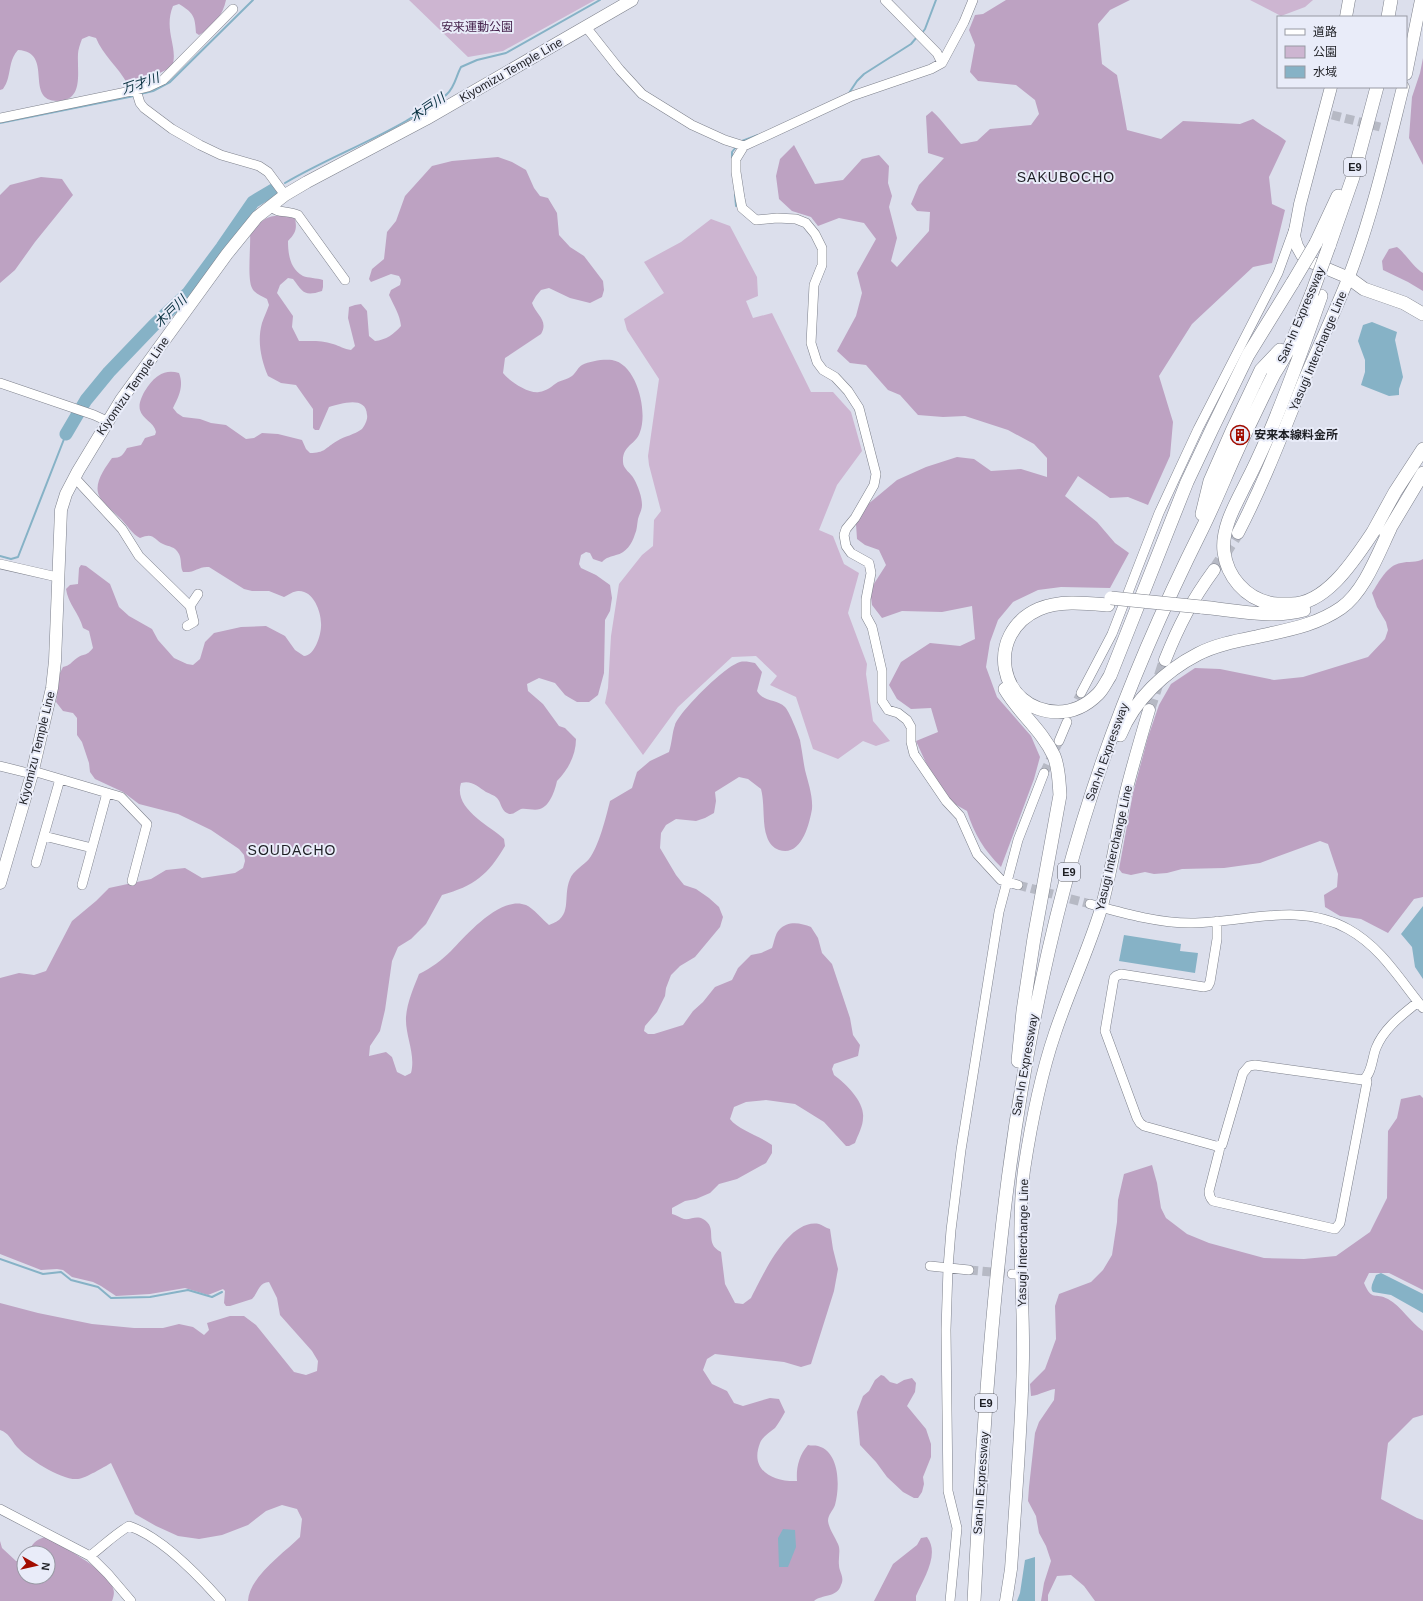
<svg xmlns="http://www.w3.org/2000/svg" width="1423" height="1601" font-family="Arial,'Noto Sans JP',sans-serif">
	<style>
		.green { fill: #cdb5d1 }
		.forest { fill: #bda2c2 }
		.water { fill: #86b2c6 }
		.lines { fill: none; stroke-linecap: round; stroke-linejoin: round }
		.stream { stroke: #86b2c6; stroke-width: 2 }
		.river { stroke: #86b2c6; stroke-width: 13 }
		.minor-tunnel { stroke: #b6b9c4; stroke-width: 9; stroke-dasharray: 9 4.5; stroke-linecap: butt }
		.major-tunnel { stroke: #b6b9c4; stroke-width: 12; stroke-dasharray: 12 6; stroke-linecap: butt }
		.minor-casing { stroke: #7d808b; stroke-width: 10 }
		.major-casing { stroke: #7d808b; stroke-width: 13 }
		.highway-casing { stroke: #7d808b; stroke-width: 14 }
		.minor { stroke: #fff; stroke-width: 9 }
		.major { stroke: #fff; stroke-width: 12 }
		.highway { stroke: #fff; stroke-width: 13 }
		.highway-bridge-casing { stroke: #7d808b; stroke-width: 14; stroke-linecap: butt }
		.highway-bridge { stroke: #fff; stroke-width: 13 }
		.labels { text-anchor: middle; stroke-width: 4; stroke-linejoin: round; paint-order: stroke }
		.shield { fill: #e9ecf9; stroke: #5b5c64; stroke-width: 1 }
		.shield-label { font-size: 11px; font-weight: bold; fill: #1e1f24 }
		.park-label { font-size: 12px; fill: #45224c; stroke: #e9ecf9 }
		.street-label { font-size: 12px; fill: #1e1f24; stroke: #e9ecf9 }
		.poi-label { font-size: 12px; font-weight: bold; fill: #1e1f24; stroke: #e9ecf9; text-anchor: start }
		.water-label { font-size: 13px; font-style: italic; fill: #052e3d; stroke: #e9ecf9 }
		.quarter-label { font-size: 14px; letter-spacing: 1px; fill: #1e1f24; stroke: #e9ecf9 }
	</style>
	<rect width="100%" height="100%" fill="#dcdfec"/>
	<path class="green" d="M409,0H595L503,51L468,57Z
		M1250,0H1313L1305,7L1281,16Z
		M711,219L730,226L757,277L758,296L746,301L753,318L772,313L811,392H833L851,412L862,451L837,485L819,530L833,536L844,564L859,573L848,613L867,664L866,674L873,721L890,741L876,746L863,741L838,759L813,749L796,697L770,685L777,676L756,656L732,657L678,707L643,755L605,703L608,688L611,636L619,584L642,555L653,546L654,520L661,511L649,465L648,456L659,379L627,330L624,319L664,293L644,262L681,242Z"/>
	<path class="forest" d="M0,0H226C223,15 213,28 199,35L196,33C195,15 193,13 179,4L173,6C163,31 179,47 172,67L135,85L127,83C118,67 103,55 96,38L89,36L82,39C80,44 78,50 78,54C77,72 84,101 58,101C23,101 55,52 18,50C10,59 11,67 8,78C7,82 5,86 3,89L0,90Z
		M1006,0H1130L1110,10L1098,24L1102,64L1117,75L1127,130L1161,139L1183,121L1240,124L1253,119C1263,127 1275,132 1286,141L1269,177L1272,204L1285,210L1272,263L1253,267L1192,324L1159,376L1173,422L1170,456L1148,505L1128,497L1110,498L1078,476L1065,496L1097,522L1115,543L1129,553L1110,588L1061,587L1038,590L1013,602L998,620L990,642L986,667L997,697L1031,736L1040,757L1034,779L1001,867C984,850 974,834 967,811L951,802L926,763L916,741L938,732L931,708L911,709L897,699L889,685L901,662L930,643L960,646L975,639L972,606L942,612L902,611L882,618L872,605L870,590L886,565L879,550L865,545L857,539L856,524L867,505L897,480L926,467L957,457L974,459L991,471L1021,469L1047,477V458L1034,444L1008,430L965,416L943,417L918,415L900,395L888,390L866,365L850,363L837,351L856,316L862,293L857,273L876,239L864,223L839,218L818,226L811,217L792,211L779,199L776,176L780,159L794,145L815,184L843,180L862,159L879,155L889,166L888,183L892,196L889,207L897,238L891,261L897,267L929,231L930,212L917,211L911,204L919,185L944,158L928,153L926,116L932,111C943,121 951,133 961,144L977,141L990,129L1031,125L1039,114L1035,100L1016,85L978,81L970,72L975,45L969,30L975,15L983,14Z
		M1423,58V165L1409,138L1412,97L1420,73Z
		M498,157L512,162L526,170L534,188L540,196L548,198L557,213L559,235L570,247L584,256L603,281L604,290L602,297L590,303L570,298L549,288L541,290L536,296L532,303C536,315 549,320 541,334L505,358L503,373C509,381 529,394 539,392C547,391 552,386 558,382C562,380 568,379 572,376C576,373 578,367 582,365C590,361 603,359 612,360C637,364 648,412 640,432C636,445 622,445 623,462C623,469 631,473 634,479C638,486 642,497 642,505C642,510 639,515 638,519C637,524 637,530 635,534C632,544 626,553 616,555C610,557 607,557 602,562L593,559L590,553L586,552L581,555L579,564L581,568L596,575L610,585L612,598L610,611L605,620L604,673L598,695L589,702H577L570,698L565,695L555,683L539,678L527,684L528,691L543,704L559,726L565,728L576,739C576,755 568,770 557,781C555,790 550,806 540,809C534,811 527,808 521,809C516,811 513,816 507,813C501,810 501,802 497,798C494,795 490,794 486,792C478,787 472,780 461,783C453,809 489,825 504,839L505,846C488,875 474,886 442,895L426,924L411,939L398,947L392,961L385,1010L380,1031L370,1046L369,1056L386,1052L392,1057L397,1072L405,1076L411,1073C416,1054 405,1036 406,1017C407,1002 414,987 419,974C431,968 442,960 451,951C466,935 501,895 526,905C533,908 543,920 549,925C574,917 562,898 570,879C573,871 584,865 589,859C599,846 606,817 610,801L632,788L637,772L650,761L669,752C672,743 672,733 675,725C680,711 725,666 740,662C744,661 750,662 755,663L762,672L757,691C763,702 776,699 785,707C789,711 798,733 800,740C802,750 803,760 805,770C808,782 813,796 812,809C809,826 801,857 779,850C773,848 769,843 767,837C762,824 765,804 761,789L748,779L739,777L715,792L716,801L714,813L705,818L696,821L676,819L666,825L661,833L660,848L676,875L684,885L696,889L709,898L719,907L723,917L720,927L695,957L680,966L671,975L666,988L665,996L657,1012L645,1026L644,1031L648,1034H654L683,1025L693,1011L703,1002L715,987L732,980L738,968L751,955L761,953L772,948C774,943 775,934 779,930C788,920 801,923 811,927L818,938L822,953L832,964L850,1018L853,1035L860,1045L858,1056L834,1064L832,1069L834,1075C846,1084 865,1102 863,1118C863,1126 858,1135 855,1143L849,1146H846L824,1122L795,1104L766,1100L746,1102L734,1107L730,1119C738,1130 760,1136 772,1145V1153L766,1163L737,1179L719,1184L710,1193L696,1199L685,1201L672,1208V1214C676,1215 681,1218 684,1219C691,1220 696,1215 703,1219C719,1228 703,1243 721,1252L725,1284L735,1303L743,1304L751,1298C762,1277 788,1218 819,1224C822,1225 826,1228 830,1229L833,1249L838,1269L834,1291L811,1364L801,1367L784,1362L715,1354L707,1359L703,1370L712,1384L727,1391L734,1403L743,1406L770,1398L779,1399L785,1412C782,1417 779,1423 775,1428C770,1432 762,1437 760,1443C749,1471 774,1482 797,1481C796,1468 799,1455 808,1445C811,1446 815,1445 818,1446C840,1452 840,1487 835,1505C833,1511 828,1514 828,1521C829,1529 835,1537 838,1544C841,1550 838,1558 839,1565C839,1572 845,1577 841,1585C837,1598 822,1594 814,1601H248C249,1577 284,1553 300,1537L302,1519L297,1509L282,1505L266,1511L248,1525L222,1535L199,1539L178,1536L156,1526L135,1514L111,1463C104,1467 86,1478 78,1479C62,1481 27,1458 17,1447C11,1440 9,1433 0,1430V1303L38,1313L92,1324L134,1328H163L179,1324L193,1327L204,1335L209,1330L207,1323L230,1316H244L256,1325L294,1372L306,1375L317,1371L318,1361L312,1351L280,1315L277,1298L269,1282C259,1282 258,1293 252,1299L230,1306H226L224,1303L225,1291L223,1289L208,1295L185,1288L150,1294L116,1296L101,1286L93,1282L72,1277L63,1270L57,1269L41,1270L0,1254V978L19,973L34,975L46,971L72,921L96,901L109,888L151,879L166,870L185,868L202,878L235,873L243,868L245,861L244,855L239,849L211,830L178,814L139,804L123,792L95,779L90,772L89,763L82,742L77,735V718L73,713L63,711L56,702L59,675L63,667C71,665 70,663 77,658C84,653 86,657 93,648L89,631L83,628C79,613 68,604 66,589L70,585L78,584L79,568L81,565L86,566L110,584L119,607L129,616L152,629L158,640L174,658L187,664L193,665L200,659L205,642L214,633L241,627L266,626L285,636L295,650L304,656C315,656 322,633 321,623C321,611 313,590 298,591C294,591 288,595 284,597L269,591H252L244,589L209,567C198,566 196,573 183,572C180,567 182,560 179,554C175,546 169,547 163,544C153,539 154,532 140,538C132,534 127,525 121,519C114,512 106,506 101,499C91,486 105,468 112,458C121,458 123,455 127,448L141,445L145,438L155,435L156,432C154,422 142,419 140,410C137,400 150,381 158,376C165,371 172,371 179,373C184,386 179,396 173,408L177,413L183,417L200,419L211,423L226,425L246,439L254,438L262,433L278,434L302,440L306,449L310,453C325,453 325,448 337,441C345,436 354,435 362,429C365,425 368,419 367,415C366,395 341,404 329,407L319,430H315L313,428V409L296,385L281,383L268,376C261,359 257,341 262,323C264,317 267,311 269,305L267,299C262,296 255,294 252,288C247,278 251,246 250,233C266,215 271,213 295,218C297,229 296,233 288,241C288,254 290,269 303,276C308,278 317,278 323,280V287L322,291C304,297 303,292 293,279L288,278L280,285L277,293L293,316L292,327L299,341C310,341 322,340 333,344C340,346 344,349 351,350L355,346L348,318L349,307L355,305L361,304L367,311L369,336L375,341C386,340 394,334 401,326C400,315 394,306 389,295L391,290L400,285L401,280L399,276L391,274L371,282L369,279L372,269L384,259L387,232L396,221L405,196L432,166L452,161Z
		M41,177L62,179L73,195L35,242L15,270L0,283V195L10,185Z
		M1397,247C1407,255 1412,266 1423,273V291L1408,282L1383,270L1382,261L1389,249Z
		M1423,559V897L1414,899L1388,933L1361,919L1340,916L1325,907L1324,895L1337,887L1338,874L1328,844L1320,841L1260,863L1224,868L1182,869L1167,873L1154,874L1145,872L1131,875L1122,873L1119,869L1133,793L1148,737L1159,705L1171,684L1195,668L1220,669L1274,680L1303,677L1368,657L1385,639L1388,630L1386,622L1377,607L1372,593C1379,582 1387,565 1401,563C1408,561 1417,563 1423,559Z
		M1420,1095L1423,1098V1290L1389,1273H1369L1364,1283C1372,1302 1375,1292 1388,1299C1402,1307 1410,1322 1423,1331V1415L1413,1418L1388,1443L1381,1499L1417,1518L1423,1520V1601H1095L1084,1586L1071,1575L1057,1576L1048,1595V1601H1041L1044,1583L1051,1561L1046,1546L1039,1533L1036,1516L1028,1501L1029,1487L1035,1433L1039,1422L1054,1400L1055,1389C1047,1390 1040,1395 1031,1396L1030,1384L1045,1369L1056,1339L1055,1306L1059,1294L1091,1282L1103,1270L1112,1255L1117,1222L1118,1200L1124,1174L1152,1165L1157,1183L1161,1208L1166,1218L1187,1234L1209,1243L1264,1258L1304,1259L1336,1256L1370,1232L1387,1198L1388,1131L1397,1118L1401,1099Z
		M881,1375L884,1376L890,1382L897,1384L904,1380L912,1378L916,1383L915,1392L907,1406L926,1429L931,1444V1457L923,1477L924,1484L922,1492L918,1498H914L903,1492L887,1477L876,1462L860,1445L857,1412L863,1396L869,1391L875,1380Z
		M45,1537C65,1548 101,1566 112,1586C115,1591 114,1596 112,1601H0V1541L2,1548L16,1561L24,1560V1577H48V1553H28C32,1544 35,1540 45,1537Z
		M927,1537C940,1554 924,1578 916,1596V1601H874L893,1564L917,1545L921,1538Z"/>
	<path class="water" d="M1372,322L1397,332L1395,340L1403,377L1399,389V395L1389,396L1361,385L1365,372V360L1358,341L1363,325Z
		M1423,906V979L1415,967L1412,947L1401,934Z
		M1124,935L1181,944L1180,951L1198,953L1195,973L1119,961Z
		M1381,1273L1423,1294V1313L1391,1295L1373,1292C1369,1287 1374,1281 1376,1275Z
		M783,1529L795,1530L796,1547L788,1567H779L778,1538Z
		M1035,1557V1601H1017L1020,1593L1025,1560Z"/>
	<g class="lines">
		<path class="stream" d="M922,33L925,29L936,0
			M849,93L857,81L864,74L911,44L917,37
			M140,94L153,91L170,82L253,0
			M0,123L134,96
			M742,141L758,135
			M732,159V152L736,147
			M285,183C324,160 366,144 406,121C419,113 436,105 447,94C455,87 456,76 461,67L477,60L506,53L600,0
			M735,195L736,206
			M0,556L11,559L18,557L66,434
			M0,1259L43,1274L61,1272L71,1280L98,1287L111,1298L150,1297L188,1290L212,1297L222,1292"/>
		<path class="river" d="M66,434L86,400L109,372L155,324L188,293L222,247L253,202L273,190"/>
		<path class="minor-tunnel" d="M1332,115L1384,128
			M1072,712L1081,693
			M1044,773L1059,741
			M1018,885L1090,904
			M969,1270L1012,1274"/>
		<path class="major-tunnel" d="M1214,570L1238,533
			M1149,710L1165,660"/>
		<g class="minor-casing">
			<path id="minor" d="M885,0L937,53L942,63
				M586,27L620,70L642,94L692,125L725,140L744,146L852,96L931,69L942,63L964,22L973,0
				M136,90L140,103L144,108L172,129L200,145L221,155L259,166L268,172L285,195
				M0,118L136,90L148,87L163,80L233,9
				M744,146L736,159V172L740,198L742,208L756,220L777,218L796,219L806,223L815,234L822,248V265L814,285L811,343L817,362L823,370L835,377L848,391L859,408L876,474L874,485L855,518L846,529L844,535L846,546L851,553L869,563L871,573L866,599V616L872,627L882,671V701L888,710L898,713L907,720L911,727V742L914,754L946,801L960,816L977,854L1001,880L1018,885
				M270,206C277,214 288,210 298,215L345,280
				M0,383L94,415L107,421
				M74,477L122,529L139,556L190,606L194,622L187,626
				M0,564L57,577
				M190,606L198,594
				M1081,693L1112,634L1159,513L1198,429L1278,273L1294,229
				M1059,741L1067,722
				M0,766L32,774
				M33,771L121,797L147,824L132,881
				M44,836L92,848
				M36,863L60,779
				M82,885L107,793
				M1090,904C1123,913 1157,923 1191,923C1244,923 1299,901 1348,929C1381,947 1400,980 1423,1008
				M1217,921V939L1210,982L1208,986L1204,987L1121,974L1116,976L1114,978L1105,1031L1137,1118L1140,1123L1144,1126L1216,1146L1222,1145L1243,1073L1249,1066L1255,1065L1363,1080C1372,1074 1372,1058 1376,1048C1384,1028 1402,1015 1418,1002
				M1220,1146L1219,1152L1209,1191C1209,1196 1210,1198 1213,1201L1335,1229L1340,1223L1367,1082L1366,1078
				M930,1266L969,1270
				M1012,1274H1021
				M0,1509L90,1556L108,1574L131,1601
				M90,1556C103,1546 115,1534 129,1526C162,1537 198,1575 221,1601
				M950,1601L957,1528L948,1491L946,1330L948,1268L951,1230L961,1150L999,912L1018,840L1044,773"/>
		</g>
		<g class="major-casing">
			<path id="major" d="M1346,17L1349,0
				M1406,74L1421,0
				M1331,87L1300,204L1294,236L1297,246L1302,255L1311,262L1349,278
				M1238,533C1264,483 1284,430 1305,378C1319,345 1335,312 1348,279C1372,217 1387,151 1403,87
				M1165,660C1179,625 1192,600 1214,570
				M0,883L32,774L52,688L55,661L61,510L66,494L78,471L121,400L227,254L257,217L285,195L307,182L426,119L632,0
				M1006,1601L1011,1569L1013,1541C1017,1480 1022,1419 1023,1358C1024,1295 1016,1232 1024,1170C1031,1124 1040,1077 1055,1033C1069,991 1088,951 1101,909C1112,870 1117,831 1126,792C1133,764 1141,737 1149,710"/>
		</g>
		<g class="highway-casing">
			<path id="highway" d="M1388,17L1391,0
				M1316,243L1338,196
				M1329,246L1353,177L1377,87
				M1349,278L1364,289L1404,303L1423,314
				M1321,296C1305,342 1288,389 1269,434C1262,450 1255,466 1247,481C1237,502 1221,527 1224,552C1227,576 1245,598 1270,603C1275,604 1282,604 1288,604C1327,607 1358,554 1377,526
				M1202,514L1210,481L1232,431L1261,370L1280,350
				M1373,532L1395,492L1423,449
				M1386,535L1423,473
				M1108,605C1086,603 1059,600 1039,609C984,633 998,711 1058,712C1074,712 1087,705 1098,694C1103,689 1106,682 1110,676L1187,482L1212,429L1248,355L1293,282
				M1201,607C1234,610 1272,619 1304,610
				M1005,689C1019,713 1042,730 1054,756C1059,768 1059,782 1060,795L1034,938L1023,1011L1018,1061
				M1120,735C1134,700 1165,671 1198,654C1215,645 1236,641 1256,637C1286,630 1315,626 1341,608C1364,592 1378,554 1390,529
				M974,1601C989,1317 1008,1034 1102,763C1130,683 1164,605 1202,529C1217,499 1229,467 1244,436C1254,415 1264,394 1274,374C1279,366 1284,358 1288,350C1297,332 1304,312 1312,293"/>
		</g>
		<use href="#minor" class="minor"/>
		<use href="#major" class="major"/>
		<use href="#highway" class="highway"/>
		<g class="highway-bridge-casing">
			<path id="highway-bridge" d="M1293,282L1316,243
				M1312,293L1329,246
				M1111,598L1201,607"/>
		</g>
		<use href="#highway-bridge" class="highway-bridge"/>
	</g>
	<defs>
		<g id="building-ring" transform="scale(1)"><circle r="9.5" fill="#e9ecf9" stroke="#a20c00" stroke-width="1.5"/><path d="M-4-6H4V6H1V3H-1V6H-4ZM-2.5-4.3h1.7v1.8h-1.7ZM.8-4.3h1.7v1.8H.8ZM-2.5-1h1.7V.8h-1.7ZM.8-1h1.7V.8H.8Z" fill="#a20c00"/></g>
	</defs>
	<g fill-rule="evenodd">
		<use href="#building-ring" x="1240" y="435"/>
	</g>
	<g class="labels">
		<g class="shield">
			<rect x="1344" y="158" width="22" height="18" rx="3"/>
			<rect x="1058" y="863" width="22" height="18" rx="3"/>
			<rect x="975" y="1394" width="22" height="18" rx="3"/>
		</g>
		<g class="shield-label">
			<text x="1355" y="171">E9</text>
			<text x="1069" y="876">E9</text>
			<text x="986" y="1407">E9</text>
		</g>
		<g class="park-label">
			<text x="477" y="31">安来運動公園</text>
		</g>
		<g class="street-label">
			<text transform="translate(511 70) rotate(-30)" y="4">Kiyomizu Temple Line</text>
			<text transform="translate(1301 315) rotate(-67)" y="4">San-In Expressway</text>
			<text transform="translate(1318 351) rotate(-67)" y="4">Yasugi Interchange Line</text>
			<text transform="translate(133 386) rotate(-55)" y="4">Kiyomizu Temple Line</text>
			<text transform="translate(37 748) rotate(-76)" y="4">Kiyomizu Temple Line</text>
			<text transform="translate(1107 752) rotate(-70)" y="4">San-In Expressway</text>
			<text transform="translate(1114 848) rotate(-77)" y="4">Yasugi Interchange Line</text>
			<text transform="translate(1025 1065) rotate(-80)" y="4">San-In Expressway</text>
			<text transform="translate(1023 1243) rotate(-89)" y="4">Yasugi Interchange Line</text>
			<text transform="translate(981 1483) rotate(-86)" y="4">San-In Expressway</text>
		</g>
		<g class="poi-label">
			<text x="1254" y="439">安来本線料金所</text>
		</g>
		<g class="water-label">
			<text transform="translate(140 83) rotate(-19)" y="5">万才川</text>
			<text transform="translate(427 107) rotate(-34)" y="5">木戸川</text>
			<text transform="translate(170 311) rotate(-45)" y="5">木戸川</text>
		</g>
		<g class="quarter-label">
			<text x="1066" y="182">SAKUBOCHO</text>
			<text x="292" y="855">SOUDACHO</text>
		</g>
	</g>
	<rect x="1277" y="16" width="130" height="72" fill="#e9ecf9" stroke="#989aa4"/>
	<rect x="1285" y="29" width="20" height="6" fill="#ffffff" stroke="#989aa4"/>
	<text x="1313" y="36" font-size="12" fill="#1e1f24">道路</text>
	<rect x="1285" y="46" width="20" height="12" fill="#cdb5d1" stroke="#989aa4"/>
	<text x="1313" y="56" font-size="12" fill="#1e1f24">公園</text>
	<rect x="1285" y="66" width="20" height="12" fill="#86b2c6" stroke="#989aa4"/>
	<text x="1313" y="76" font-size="12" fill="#1e1f24">水域</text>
	<g transform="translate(36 1565) rotate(98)"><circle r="19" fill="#e9ecf9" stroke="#989aa4"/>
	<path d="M0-3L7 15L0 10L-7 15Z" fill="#a20c00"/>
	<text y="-6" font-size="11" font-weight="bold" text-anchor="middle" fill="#1e1f24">N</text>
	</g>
</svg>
